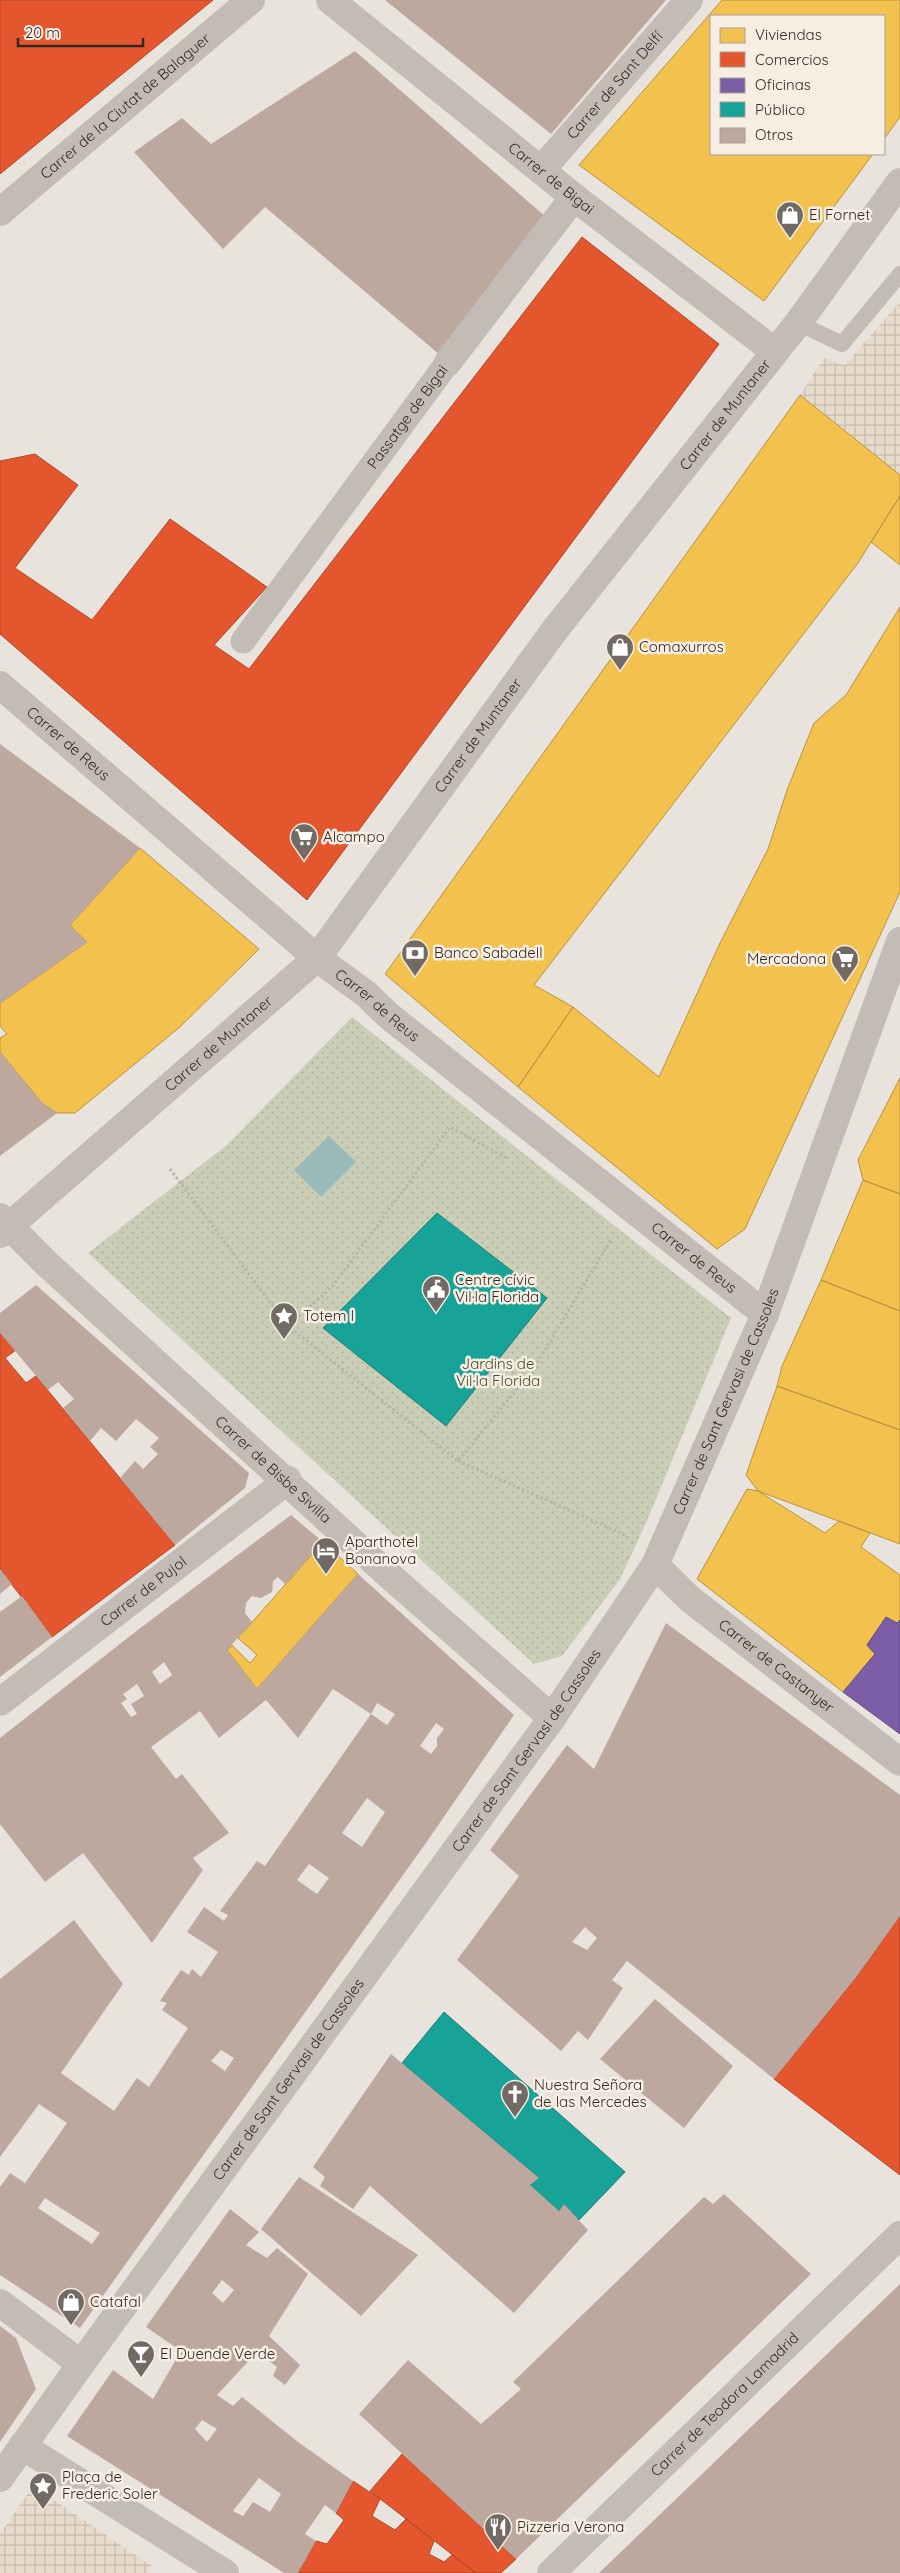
<svg xmlns="http://www.w3.org/2000/svg" width="900" height="2573" font-family="Quicksand,sans-serif">
	<style>
		.park { fill: url(#park-dots) }
		.plaza { fill: url(#plaza-grid) }
		.water { fill: #9abab9 }
		.homes { fill: #f2c14e; stroke: #b89342 }
		.shops { fill: #e4572e; stroke: #af492b }
		.offices { fill: #7b5ea7; stroke: #654e80 }
		.public { fill: #17a398; stroke: #1f7e76 }
		.building { fill: #bca89f; fill-rule: evenodd }
		.lines { fill: none; stroke-linecap: round; stroke-linejoin: round }
		.path { stroke: #bbb4ae; stroke-width: 3; stroke-dasharray: 2.5 2.5; stroke-linecap: butt }
		.service { stroke: #c2bbb6; stroke-width: 16 }
		.pedestrian { stroke: #c2bbb6; stroke-width: 25 }
		.minor { stroke: #c2bbb6; stroke-width: 28 }
		.tertiary { stroke: #c2bbb6; stroke-width: 28 }
		.labels { text-anchor: middle; stroke-width: 5; stroke-linejoin: round; paint-order: stroke }
		.street-label { font-size: 15px; fill: #322925; stroke: #f7eee3 }
		.poi-label { font-size: 15px; fill: #322925; stroke: #f7eee3; text-anchor: start }
		.park-label { font-size: 15px; fill: #424f2a; stroke: #f7eee3 }
	</style>
	<defs>
		<pattern id="park-dots" width="8" height="8" patternUnits="userSpaceOnUse" patternTransform="scale(1.25)"><rect width="8" height="8" fill="#caceb7"/><path d="M2 2h.1M6 6h.1" fill="none" stroke="#aeb19d" stroke-width="1.8" stroke-linecap="round"/></pattern>
		<pattern id="plaza-grid" width="8" height="8" patternUnits="userSpaceOnUse" patternTransform="scale(1.25)"><rect width="8" height="8" fill="#e7dbcc"/><path d="M0 4h8M4 0v8" fill="none" stroke="#c7bcaf"/></pattern>
	</defs>
	<rect width="100%" height="100%" fill="#e9e3dd"/>
	<path class="park" d="M352,1017L731,1318L647,1521L620,1579L562,1656L534,1664L88,1253L227,1145Z"/>
	<path class="plaza" d="M900,302V475L800,395L824,358L845,365Z
		M33,2486L152,2566L147,2573H0V2534Z"/>
	<path class="water" d="M329,1136L356,1162L321,1197L294,1170Z"/>
	<path class="homes" d="M722,0H900V117L884,139V16H711V154H873L764,301L579,165Z
		M800,395L900,475V496L858,563L534,985L573,1007L518,1087L385,974Z
		M900,496V565L871,542Z
		M900,607V892L745,1229L717,1249L518,1087L573,1007L659,1077L720,943L768,849L787,790L814,723L846,695Z
		M140,848L259,949L180,1027L75,1113H57L42,1103L0,1052V1038L7,1034L0,1026V1003L87,942L70,925Z
		M900,1078V1194L863,1180L858,1160Z
		M863,1180L900,1194V1311L821,1280Z
		M821,1280L900,1311V1430L777,1386L782,1366Z
		M777,1386L900,1430V1544L758,1491L746,1475Z
		M747,1489L758,1491L825,1533L839,1521L870,1533L861,1547L900,1575V1620L897,1623L886,1617L867,1645L875,1654L843,1692L697,1579Z
		M323,1542L358,1574L257,1689L227,1650L232,1645L250,1663L257,1655L238,1638Z"/>
	<path class="shops" d="M0,0H213L0,174Z
		M582,237L719,344L307,900L0,634V461L35,454L78,485L15,568L92,620L170,519L267,587L214,645L249,669Z
		M0,1333L16,1350L5,1358L26,1383L36,1376L175,1545L52,1637L0,1569Z
		M900,1916V2175L774,2079L857,1976Z
		M402,2454L516,2559L501,2573H476L370,2491Z
		M353,2481L380,2499L372,2516L395,2530L406,2519L434,2541L429,2554L444,2562L452,2555L476,2573H298L316,2541L327,2544L344,2520L336,2513Z"/>
	<path class="offices" d="M886,1617L897,1623L900,1620V1734L843,1692L875,1654L867,1645Z"/>
	<path class="public" d="M437,1213L547,1298L446,1426L323,1328Z
		M444,2012L625,2172L579,2220L564,2204L559,2211L530,2185L539,2178L402,2063Z"/>
	<path class="building" d="M385,0H666L551,134Z
		M355,51L547,218L440,355L265,207L223,249L134,152L182,118L211,144Z
		M0,744L140,848L70,925L87,942L0,1003Z
		M0,1052L42,1103L57,1113L0,1156Z
		M36,1285L249,1473L245,1488L175,1545L120,1478L135,1461L143,1469L158,1454L150,1447L159,1438L136,1419L116,1441L101,1428L90,1441L63,1408L74,1399L58,1382L48,1390L0,1333V1313Z
		M291,1515L323,1542L285,1584L278,1577L273,1581L272,1592L261,1598L252,1596L246,1603L245,1613L252,1622L227,1650L257,1689L358,1574L514,1715L428,1840L80,2328L0,2275V2187L10,2173L25,2183L67,2123L39,2104L0,2157V1979L74,1920L123,1984L61,2073L114,2111L137,2078L149,2087L188,2028L162,2010L167,2003L160,2001L181,1970L189,1975L192,1969L201,1977L218,1952L187,1932L204,1907L224,1921L228,1915L220,1911L257,1861L265,1866L371,1714L333,1689L298,1738L266,1700L219,1738L200,1711L151,1747L176,1779L182,1774L229,1833L193,1858L203,1870L152,1943L83,1853L45,1882L0,1824V1738L139,1629ZM164,1662L172,1675L160,1684L152,1672ZM137,1684L144,1696L131,1704L137,1714L131,1717L121,1703L127,1699L123,1694ZM377,1703L395,1714L387,1725L371,1714ZM436,1723L444,1729L437,1738V1746L431,1754L420,1746ZM367,1798L385,1812L362,1847L342,1833ZM309,1864L329,1878L317,1894L297,1880ZM221,2050L234,2058L225,2071L211,2061ZM45,2198L100,2233L92,2244L38,2208Z
		M0,1569L12,1584L0,1594Z
		M22,1596L52,1637L0,1677V1612Z
		M666,1623L900,1795V1916L857,1976L774,2079L627,1961L612,1980L623,1988L588,2040L578,2031L561,2051L457,1960L519,1876L490,1850L567,1745L594,1769ZM585,1927L597,1938L587,1950L572,1942Z
		M655,1999L733,2066L684,2128L600,2059Z
		M391,2054L539,2178L530,2185L559,2211L564,2204L588,2230L514,2313L370,2186L353,2209L320,2186L325,2177L313,2167Z
		M299,2177L418,2255L361,2316L261,2229Z
		M724,2194L811,2274L516,2559L359,2414L408,2360L481,2424L521,2389L513,2382L704,2197L713,2204Z
		M230,2209L259,2232L246,2245L267,2258L277,2248L308,2274L269,2336L300,2365L285,2385L273,2376L277,2367L257,2352L217,2395L233,2406L242,2397L298,2442L353,2481L336,2513L325,2505L305,2534L316,2541L298,2573H284L67,2436L113,2370L153,2399L181,2351L146,2327ZM222,2280L234,2290L223,2303L212,2293ZM202,2420L217,2429L207,2442L195,2429ZM259,2478L281,2494L270,2512L253,2502L243,2516L233,2511Z
		M900,2284V2573H599Z
		M0,2326L16,2338L36,2389L0,2442Z"/>
	<g class="lines">
		<path class="path" d="M506,1158L450,1127L331,1288L288,1326L458,1461L534,1368L612,1238
			M170,1169L288,1326
			M458,1461L623,1534L628,1538"/>
		<path class="service" d="M798,323L842,344L900,274"/>
		<path class="pedestrian" id="s1" d="M243,641L448,362"/>
		<g class="minor">
			<path id="s2" d="M330,0L574,197L774,351"/>
			<path id="s3" d="M542,169L689,0"/>
			<path id="s4" d="M0,212L251,0"/>
			<path d="M448,362L574,197"/>
			<path id="s5" d="M0,685L317,958L366,994L389,1016L765,1314"/>
			<path id="s6" d="M0,1217L47,1264L391,1577L552,1718"/>
			<path id="s7" d="M655,1565L690,1599L900,1762"/>
			<path id="s8" d="M0,1702L288,1480"/>
			<path d="M0,2303L81,2364"/>
			<path d="M22,2446L225,2573"/>
			<path id="s9" d="M0,2478L81,2364L552,1718L655,1565L765,1314L900,941"/>
			<path id="s10" d="M551,2573L900,2235"/>
		</g>
		<path class="tertiary" id="s11" d="M0,1234L317,958L554,631L798,323L900,182"/>
	</g>
	<defs>
		<g id="shop-pin" transform="scale(1.4375)"><path d="M0 17L-7.5 6A9.5 9.5 0 1 1 7.5 6Z" fill="#726a65" stroke="#f7eee3"/><path d="M-5-2.5h2.3a2.7 3.5 0 0 1 5.4 0H5L5.5 6h-11ZM-1.5-2.5h3a1.5 2.3 0 0 0-3 0Z" fill="#fff"/></g>
		<g id="supermarket-pin" transform="scale(1.4375)"><path d="M0 17L-7.5 6A9.5 9.5 0 1 1 7.5 6Z" fill="#726a65" stroke="#f7eee3"/><path d="M-6-5.5h2.5l.6 2H6L4.5 2H-2.5L-4.4-4H-6ZM-1.5 3.2a1.3 1.3 0 1 0 .1 0ZM3 3.2a1.3 1.3 0 1 0 .1 0Z" fill="#fff"/></g>
		<g id="bank-pin" transform="scale(1.4375)"><path d="M0 17L-7.5 6A9.5 9.5 0 1 1 7.5 6Z" fill="#726a65" stroke="#f7eee3"/><path d="M-6-4H6V4H-6ZM0-2.3a2.3 2.3 0 1 0 0 4.6a2.3 2.3 0 1 0 0-4.6Z" fill="#fff"/></g>
		<g id="civic-pin" transform="scale(1.4375)"><path d="M0 17L-7.5 6A9.5 9.5 0 1 1 7.5 6Z" fill="#726a65" stroke="#f7eee3"/><path d="M-.6-6.5H3V-4.5H.6V-3L4-1V1h2V6H-6V1h2V-1L-.6-3ZM-1.2 2.5V6h2.4V2.5Z" fill="#fff"/></g>
		<g id="sight-pin" transform="scale(1.4375)"><path d="M0 17L-7.5 6A9.5 9.5 0 1 1 7.5 6Z" fill="#726a65" stroke="#f7eee3"/><path d="M0-6L1.8-2.2L6-1.7L2.9 1.2L3.7 5.4L0 3.3L-3.7 5.4L-2.9 1.2L-6-1.7L-1.8-2.2Z" fill="#fff"/></g>
		<g id="hotel-pin" transform="scale(1.4375)"><path d="M0 17L-7.5 6A9.5 9.5 0 1 1 7.5 6Z" fill="#726a65" stroke="#f7eee3"/><path d="M-6-4.5h1.5V1H6V5H4.5V3h-9V5H-6ZM-4 0a1.8 1.8 0 1 1 3.6 0ZM.5 0V-2.5h3Q6-2.5 6 0Z" fill="#fff"/></g>
		<g id="church-pin" transform="scale(1.4375)"><path d="M0 17L-7.5 6A9.5 9.5 0 1 1 7.5 6Z" fill="#726a65" stroke="#f7eee3"/><path d="M-1.2-6h2.4v3.5h3.3v2.4h-3.3V6h-2.4V-.1h-3.3v-2.4h3.3Z" fill="#fff"/></g>
		<g id="bar-pin" transform="scale(1.4375)"><path d="M0 17L-7.5 6A9.5 9.5 0 1 1 7.5 6Z" fill="#726a65" stroke="#f7eee3"/><path d="M-6-5H6L.8 .8V4.5H3.5V6h-7V4.5H-.8V.8Z" fill="#fff"/></g>
		<g id="restaurant-pin" transform="scale(1.4375)"><path d="M0 17L-7.5 6A9.5 9.5 0 1 1 7.5 6Z" fill="#726a65" stroke="#f7eee3"/><path d="M-5-6h1v4h1v-4h1v4h1v-4h1v5L-1.5 .5V6h-2V.5L-5-1ZM5-6V6H3V1.5H1.5Q1.5-4 5-6Z" fill="#fff"/></g>
	</defs>
	<g fill-rule="evenodd">
		<use href="#shop-pin" x="790" y="215"/>
		<use href="#shop-pin" x="620" y="647"/>
		<use href="#supermarket-pin" x="304" y="837"/>
		<use href="#bank-pin" x="415" y="953"/>
		<use href="#supermarket-pin" x="845" y="959"/>
		<use href="#civic-pin" x="436" y="1289"/>
		<use href="#sight-pin" x="284" y="1316"/>
		<use href="#hotel-pin" x="326" y="1551"/>
		<use href="#church-pin" x="515" y="2094"/>
		<use href="#shop-pin" x="71" y="2302"/>
		<use href="#bar-pin" x="141" y="2354"/>
		<use href="#sight-pin" x="43" y="2486"/>
		<use href="#restaurant-pin" x="498" y="2527"/>
	</g>
	<g class="labels">
		<g class="street-label">
			<text dy="5" stroke="none"><textPath href="#s3" startOffset="111">Carrer de Sant Delfí</textPath></text>
			<text dy="5" stroke="none"><textPath href="#s4" startOffset="164">Carrer de la Ciutat de Balaguer</textPath></text>
			<text dy="5" stroke="none"><textPath href="#s2" startOffset="284">Carrer de Bigai</textPath></text>
			<text dy="5" stroke="none"><textPath href="#s11" startOffset="1100">Carrer de Muntaner</textPath></text>
			<text dy="5" stroke="none"><textPath href="#s1" startOffset="278">Passatge de Bigai</textPath></text>
			<text dy="5" stroke="none"><textPath href="#s11" startOffset="695">Carrer de Muntaner</textPath></text>
			<text dy="5" stroke="none"><textPath href="#s5" startOffset="90">Carrer de Reus</textPath></text>
			<text dy="5" stroke="none"><textPath href="#s5" startOffset="495">Carrer de Reus</textPath></text>
			<text dy="5" stroke="none"><textPath href="#s11" startOffset="290">Carrer de Muntaner</textPath></text>
			<text dy="5" stroke="none"><textPath href="#s5" startOffset="900">Carrer de Reus</textPath></text>
			<text dy="5" stroke="none"><textPath href="#s9" startOffset="1302">Carrer de Sant Gervasi de Cassoles</textPath></text>
			<text dy="5" stroke="none"><textPath href="#s6" startOffset="372">Carrer de Bisbe Sivilla</textPath></text>
			<text dy="5" stroke="none"><textPath href="#s8" startOffset="181">Carrer de Pujol</textPath></text>
			<text dy="5" stroke="none"><textPath href="#s7" startOffset="158">Carrer de Castanyer</textPath></text>
			<text dy="5" stroke="none"><textPath href="#s9" startOffset="898">Carrer de Sant Gervasi de Cassoles</textPath></text>
			<text dy="5" stroke="none"><textPath href="#s9" startOffset="492">Carrer de Sant Gervasi de Cassoles</textPath></text>
			<text dy="5" stroke="none"><textPath href="#s10" startOffset="242">Carrer de Teodora Lamadrid</textPath></text>
		</g>
		<g class="poi-label">
			<text x="809" y="220">El Fornet</text>
			<text x="639" y="652">Comaxurros</text>
			<text x="323" y="842">Alcampo</text>
			<text x="434" y="958">Banco Sabadell</text>
			<text x="826" y="964" text-anchor="end">Mercadona</text>
			<text x="455" y="1285">Centre cívic<tspan x="455" dy="17">Vil·la Florida</tspan></text>
			<text x="303" y="1321">Totem I</text>
			<text x="345" y="1547">Aparthotel<tspan x="345" dy="17">Bonanova</tspan></text>
			<text x="534" y="2090">Nuestra Señora<tspan x="534" dy="17">de las Mercedes</tspan></text>
			<text x="90" y="2307">Catafal</text>
			<text x="160" y="2359">El Duende Verde</text>
			<text x="62" y="2482">Plaça de<tspan x="62" dy="17">Frederic Soler</tspan></text>
			<text x="517" y="2532">Pizzeria Verona</text>
		</g>
		<g class="park-label">
			<text x="498" y="1369">Jardins de<tspan x="498" dy="17">Vil·la Florida</tspan></text>
		</g>
	</g>
	<rect x="710" y="15" width="175" height="140" fill="#f7eee3" stroke="#a89f97"/>
	<rect x="720" y="28" width="25" height="15" fill="#f2c14e" stroke="#a89f97"/>
	<text x="755" y="40" font-size="15" fill="#322925">Viviendas</text>
	<rect x="720" y="52" width="25" height="15" fill="#e4572e" stroke="#a89f97"/>
	<text x="755" y="65" font-size="15" fill="#322925">Comercios</text>
	<rect x="720" y="78" width="25" height="15" fill="#7b5ea7" stroke="#a89f97"/>
	<text x="755" y="90" font-size="15" fill="#322925">Oficinas</text>
	<rect x="720" y="102" width="25" height="15" fill="#17a398" stroke="#a89f97"/>
	<text x="755" y="115" font-size="15" fill="#322925">Público</text>
	<rect x="720" y="128" width="25" height="15" fill="#bca89f" stroke="#a89f97"/>
	<text x="755" y="140" font-size="15" fill="#322925">Otros</text>
	<path d="M18 38v8h125v-8" fill="none" stroke="#322925" stroke-width="2.5"/>
	<text x="25" y="38" font-size="15" fill="#322925" stroke="#f7eee3" stroke-width="4" paint-order="stroke">20 m</text>
</svg>
